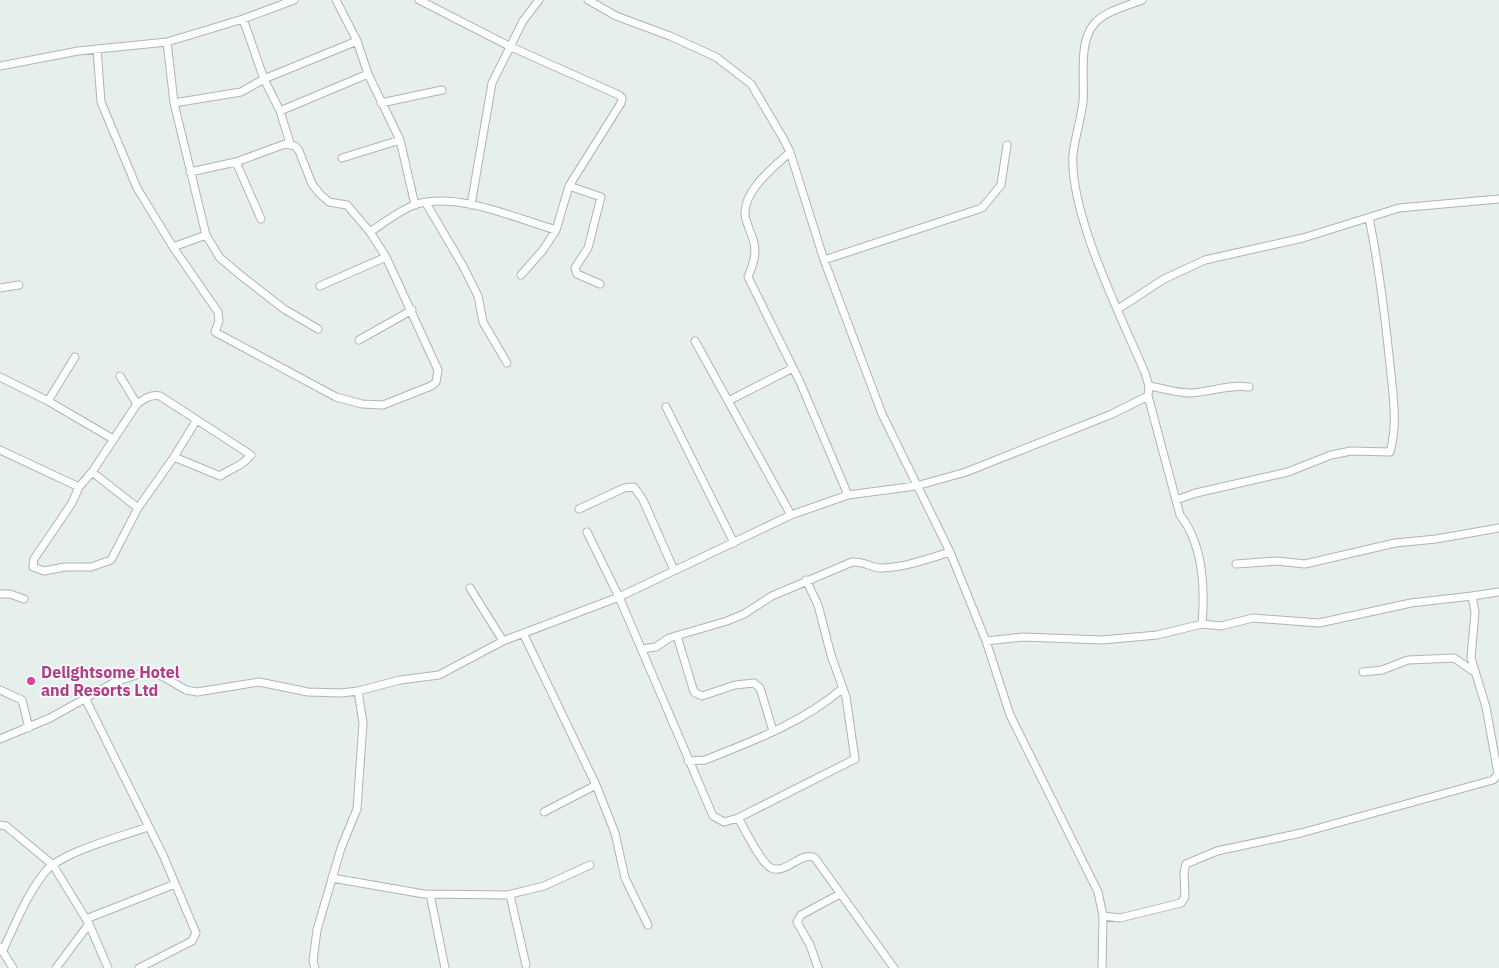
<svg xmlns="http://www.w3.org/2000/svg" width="1499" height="968" font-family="'IBM Plex Sans',sans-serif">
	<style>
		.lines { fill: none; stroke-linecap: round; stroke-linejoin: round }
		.street-casing { stroke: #a8b8b2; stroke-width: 9 }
		.street { stroke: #fff; stroke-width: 7 }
		.hotel-dot { fill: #d1479c; stroke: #f7fbf9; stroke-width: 2 }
		.labels { text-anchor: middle; stroke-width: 4; stroke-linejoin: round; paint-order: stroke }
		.hotel-label { font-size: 16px; font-weight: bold; fill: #b23c85; stroke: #f7fbf9; text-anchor: start }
	</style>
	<rect width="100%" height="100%" fill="#e6efeb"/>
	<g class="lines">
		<g class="street-casing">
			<path id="street" d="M336,0L357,41L368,74L400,140L415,205
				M419,0L509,46L619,95L622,98L621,103L569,186L556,230L543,250L521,275
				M588,0L616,16L670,36L716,57L751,84L783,138L790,152L824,260L882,414L950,552L986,641L1010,715L1098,892L1103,916L1102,968
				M243,19L264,79L280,111L290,143
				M167,42L174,103L206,235L220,258L244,278L284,309L318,329
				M97,49L101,102L137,188L173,247L218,312L219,321L215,332L336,397L362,404L383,405L431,386L436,382L438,370L386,257L370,232L347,205L329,202L320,194L312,184L299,151L295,146L285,144L236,162L190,172
				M0,66L78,51L167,42L243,19L294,0
				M174,103L241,92L264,79L357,41
				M381,103L442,90
				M280,111L368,74
				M790,152C774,167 744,190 745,214C746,225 752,233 754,243C757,255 752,267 748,277L800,382L848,495
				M342,158L400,140
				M236,162L261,219
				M569,186L601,197L588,248L575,268L577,274L600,284
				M426,203L463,266L478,296L483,322L507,363
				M471,205L492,83L523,21L539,0
				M370,232C384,223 401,209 417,204C458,192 515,218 556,230
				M173,247L206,235
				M824,260L982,208L1001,185L1007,145
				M320,286L386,257
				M0,288L19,285
				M1118,309L1164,279L1205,260L1303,238L1399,208L1499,199
				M359,340L412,310
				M695,341L791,515
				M120,376L137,404
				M0,377L48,401L113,439
				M1149,386C1163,388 1176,393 1191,393C1211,392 1229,384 1249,387
				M1148,396L1180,515C1203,544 1205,589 1202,624
				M48,401L75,357
				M728,401L793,368
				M666,407L734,543
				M0,450L79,487
				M174,457L220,476C233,467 240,468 251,455L160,396C151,394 144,399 137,404L92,472L79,487L72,503L34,559L33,567L44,571L65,567H91L111,560L138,508L174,457L196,421
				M92,472L138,508
				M1176,500L1196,493L1288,472L1331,455L1351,451L1390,452C1398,424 1393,394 1390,365C1385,316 1379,266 1369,218
				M579,509L624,488L634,487L643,500L674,570
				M587,532L619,597L713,816L724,822L738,818L855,759L846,697L831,655L818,605L806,580
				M1236,564L1277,561L1305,564L1395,543L1436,539L1499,528
				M470,588L503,641
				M0,594H10L24,599
				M1472,596L1499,592
				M523,633L596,785L615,833L625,878L648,925
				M677,636L694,692L702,696L735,685L754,683L760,688L773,731
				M986,641L1023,637L1102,640L1157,635L1202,624L1221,626L1253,618L1319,623L1411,603L1472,596L1475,612L1471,658L1486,707L1498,774L1493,780L1301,833L1217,851L1186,864L1184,872L1185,897L1181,903L1120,918L1103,916
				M641,649L656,647L669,638L727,621L744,614L772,596L852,562C865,561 873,569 882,568C905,567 928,559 950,552
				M1363,672L1382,670L1408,660L1454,658L1473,671
				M0,690L22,700L29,728
				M86,700L163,855L196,933L192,941L139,968
				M0,739L50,718L115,682L145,672L162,676L186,690L197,692L259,682L308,692L341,693L358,691L400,680L439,675L503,641L619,597L791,515L848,495L916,486L966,472L1112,414L1148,396L1149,386L1145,373C1121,316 1069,214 1073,154C1075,137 1081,119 1083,102C1085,79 1078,43 1094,24C1105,11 1127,6 1142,0
				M688,761L705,760C753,741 804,722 843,688
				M544,812L596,785
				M738,818C745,829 760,862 771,868C786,875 802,850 815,858L894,968
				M0,825L6,826L53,865L89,924L108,968
				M332,878L424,894L507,895L544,886L590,865
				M430,894L445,968
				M510,895L526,965
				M86,919L175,884
				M0,947L13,968
				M3,950C15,925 27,894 45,872C61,852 123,836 148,827
				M56,968L89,924
				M315,968L313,961L317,930L341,848L357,809L363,723L358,691
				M818,968L810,945L797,922L801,915L840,894"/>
		</g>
		<use href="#street" class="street"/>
	</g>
	<circle class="hotel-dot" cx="31" cy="681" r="5"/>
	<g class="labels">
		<g class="hotel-label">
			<text x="41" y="678">Delightsome Hotel<tspan x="41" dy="18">and Resorts Ltd</tspan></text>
		</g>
	</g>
</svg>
